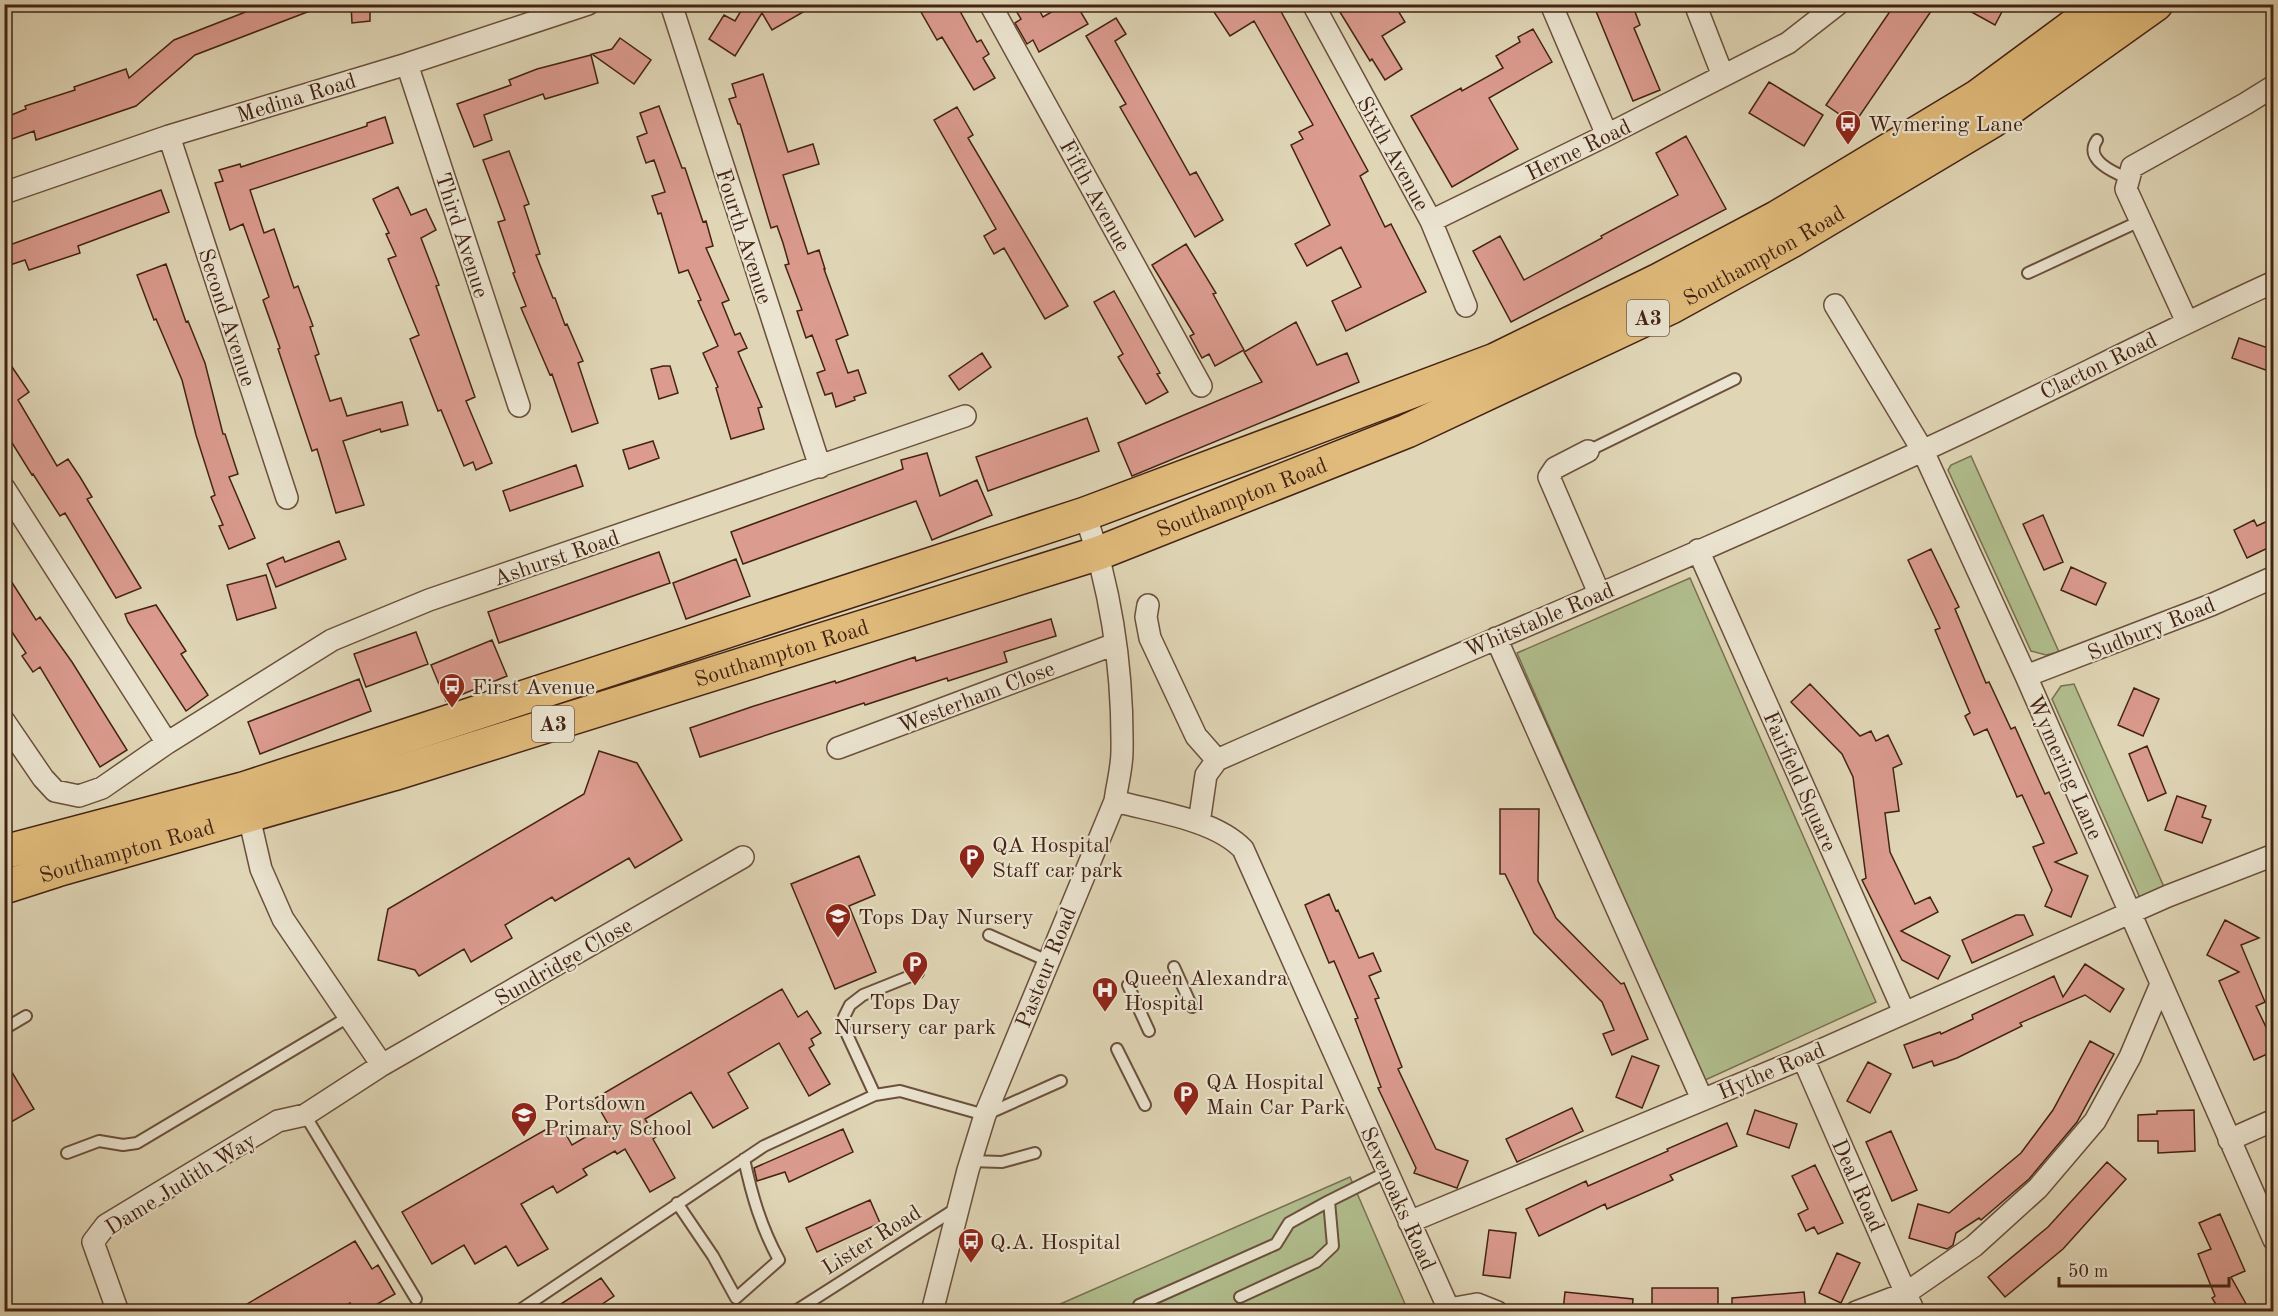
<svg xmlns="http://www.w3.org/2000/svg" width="2278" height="1316" font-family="'Old Standard TT',serif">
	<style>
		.green { fill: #b1be8e; stroke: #7a7051; stroke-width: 1.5 }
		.building { fill: #db9b8e; stroke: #442314; stroke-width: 1.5 }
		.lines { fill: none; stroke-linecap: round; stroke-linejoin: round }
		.service-casing { stroke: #6b503c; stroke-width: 14 }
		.minor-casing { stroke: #6b503c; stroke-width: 24 }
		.primary-casing { stroke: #442314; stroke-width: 36 }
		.service { stroke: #ebe4d0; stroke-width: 10 }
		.minor { stroke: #ebe4d0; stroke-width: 21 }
		.primary { stroke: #e0bb7b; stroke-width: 33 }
		.labels { text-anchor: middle; stroke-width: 4.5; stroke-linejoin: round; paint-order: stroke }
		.shield { fill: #ebe4d0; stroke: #765d4c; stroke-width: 1.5 }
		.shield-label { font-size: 21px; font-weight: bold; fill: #442314 }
		.street-label { font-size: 22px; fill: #442314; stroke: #ebe4d0 }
		.poi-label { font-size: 22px; fill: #442314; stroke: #ebe4d0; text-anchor: start }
	</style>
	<rect width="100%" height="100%" fill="#e0d6b6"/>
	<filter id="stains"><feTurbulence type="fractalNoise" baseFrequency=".00333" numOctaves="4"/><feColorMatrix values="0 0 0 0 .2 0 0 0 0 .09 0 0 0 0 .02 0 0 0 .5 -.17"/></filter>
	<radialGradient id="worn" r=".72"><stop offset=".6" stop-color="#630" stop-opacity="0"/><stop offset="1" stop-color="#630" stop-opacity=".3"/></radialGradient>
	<path class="green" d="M1971,456L2059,652L2046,655L2031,651L1948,470L1951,465Z
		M1690,578L1876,1002L1703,1081L1517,653Z
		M2074,684L2164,887L2140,898L2052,699L2061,686Z
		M1350,1177L1408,1311L1042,1312Z"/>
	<path class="building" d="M266,4L323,6L195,55L136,106L36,140L34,131L4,142V118L26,109L25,106L75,90L74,87L126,69L129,78L174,40Z
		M351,4H370V21L352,23Z
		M745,4H817L772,30L762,13L735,56L709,39L724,15L735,21Z
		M935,4H956L977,42L981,40L989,54L983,58L995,78L974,90L942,37L937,40L921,12Z
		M1012,4H1036L1043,17L1065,4H1076L1088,24L1039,52L1033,40L1027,44L1015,23L1021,19Z
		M1226,4H1281L1278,6L1368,171L1360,176L1385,227L1391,224L1426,292L1346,331L1332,301L1361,287L1341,247L1307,266L1295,244L1330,225L1291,145L1303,139L1299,132L1313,125L1254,21L1230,36L1214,12Z
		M1335,4H1394L1405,22L1382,36L1402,69L1385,80L1372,59L1370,61Z
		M1593,4H1632L1640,25L1634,28L1660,90L1633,101Z
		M1895,4H1936L1854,124L1826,105Z
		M1957,4H2006L1995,25Z
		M1116,18L1126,34L1115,41L1190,175L1196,172L1223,220L1195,237L1120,107L1126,104L1086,36Z
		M1533,29L1552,62L1489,98L1518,149L1452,187L1411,116L1461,88L1462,91L1503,68L1496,56L1520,42L1518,37Z
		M620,38L651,60L634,84L592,54L612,49Z
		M591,55L598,83L545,99L543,94L484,115L492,140L474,147L457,104L511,85L509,80L537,69Z
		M763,74L788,152L813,144L819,164L783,175L808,254L819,250L825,269H824L848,335L836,340L848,373L858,370L866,393L854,397L855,400L836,407L832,393L825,395L817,373L825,370L812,335L806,338L797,311L802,310L785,265L789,264L783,243L777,226L771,228L740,124H738L729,99L736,97L732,84Z
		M1769,82L1823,115L1804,146L1749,113Z
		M659,106L682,168H685L703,222L706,221L713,246L706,248L729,300L722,303L735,335L740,333L747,348L738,352L762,407L758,408L764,429L731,439L716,388L718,387L703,353L718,346L698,301L701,300L688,270L679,273L661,213L658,214L652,196L665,192L654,160L646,163L637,137L647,133L640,113Z
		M957,107L973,135L968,138L1068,306L1045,319L1004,248L994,254L984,236L996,229L934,120Z
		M385,117L393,143L250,190L264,233L274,229L294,288L298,286L313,326L310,327L319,354L315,356L330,401L341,398L347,416L402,402L408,425L381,432L380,429L343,441L364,505L336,513L317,449L312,451L278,349L280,348L263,300L269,297L243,224L230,230L215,183L223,181L219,170L240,164L241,167L367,126V123Z
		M1686,136L1726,209L1511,322L1473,251L1500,236L1524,280L1602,238L1601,236L1678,195L1656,153Z
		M509,151L529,204L524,206L540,254L536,255L553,298H555L565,325L567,324L583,361L578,363L598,423L572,432L552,374L550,375L521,308L526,306L513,273L515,272L498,222L505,220L483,160Z
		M398,187L411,215L426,209L436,230L421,238L439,285L436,286L475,397L466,401L492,463L476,470L473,462L464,466L441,410L438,411L410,339L419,335L388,259L396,256L386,234L389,233L373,199Z
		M161,190L169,212L78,246L80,253L29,270L25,260L4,267V247Z
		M1186,244L1216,293L1213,294L1244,350L1215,366L1209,354L1202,358L1190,336L1194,334L1152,265Z
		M166,264L186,322L188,321L205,363L223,434H225L238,474L229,477L255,538L229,549L219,526L223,525L211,497L215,495L196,435L182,380L156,319L154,320L137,275Z
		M1114,291L1160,373L1157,374L1168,392L1146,404L1118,357L1123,354L1094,302Z
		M1296,322L1317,365L1347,353L1359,382L1132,476L1118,443L1262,382L1244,352Z
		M2239,338L2274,350V373L2232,358Z
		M982,353L991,367L959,390L949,376Z
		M4,355L29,392L18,400L57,466L68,459L80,477L92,497L87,499L141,588L116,598L65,513L60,516L33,474L32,475L4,430Z
		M663,366H670L678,393L659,399L651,369Z
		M1087,418L1099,451L988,491L976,457Z
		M653,441L659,458L629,469L623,450Z
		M927,453L940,496L977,480L992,515L932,540L916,501L743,564L731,532L903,469L901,460Z
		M576,465L583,486L510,511L503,491Z
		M2043,515L2063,562L2044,570L2023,524Z
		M2274,518V545L2247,558L2234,530L2254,520L2257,526Z
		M339,541L346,559L276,587L267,564L283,557L285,562Z
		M1931,549L1959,607L1955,609L1986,683L1989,682L2011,729L2015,727L2045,794L2049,792L2077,853L2055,862L2088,876L2071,917L2045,906L2052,890L2033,847L2044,843L2022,795L2017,797L2015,792L1987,729L1974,735L1965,716L1970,713L1935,630L1940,628L1908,560Z
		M659,552L670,583L499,643L488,612Z
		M736,559L750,596L686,619L673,583Z
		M2071,567L2106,583L2096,605L2061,590Z
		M4,570L36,620L40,617L72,662L127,750L100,767L40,667L33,672L22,656L26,653L4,620Z
		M266,575L276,608L237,620L227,585Z
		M156,605L186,651L181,654L208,695L186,711L128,622L125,614Z
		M1051,619L1056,636L1004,652L1007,662L948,681L947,678L865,705L864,703L700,757L690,728L754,706L835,681L836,683L915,657L916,661Z
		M416,632L428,664L366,687L354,654Z
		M492,640L507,676L446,701L431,665Z
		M359,679L371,711L260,754L248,722Z
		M1810,684L1860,736L1871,731L1876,741L1888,735L1902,764L1893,768L1899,811L1885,813L1890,852L1915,904L1930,897L1938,912L1901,931L1950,956L1938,979L1902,960L1862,880L1866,878L1853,777L1842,754L1791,702Z
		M2134,688L2159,699L2143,736L2118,725Z
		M2147,746L2166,793L2148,801L2129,754Z
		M599,751L637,763L682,840L635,868L629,858L555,901L552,897L505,925L512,938L471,962L464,949L419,976L415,970L378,960L388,909L584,794Z
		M2177,796L2206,806L2202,817L2211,820L2202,843L2165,830Z
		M1500,809H1539L1538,881L1556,918L1621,984L1624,983L1648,1039L1612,1055L1603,1034L1614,1030L1602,1002L1534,933L1505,874H1500Z
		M859,856L875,895L849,906L876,972L835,989L791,884Z
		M1329,894L1336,911L1338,910L1359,958L1373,953L1381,971L1369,976L1379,998L1375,999L1402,1067L1398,1069L1436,1149L1468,1161L1457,1188L1414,1173L1416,1168L1378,1088L1381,1087L1355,1019L1358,1018L1334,961L1329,963L1305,905Z
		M2016,915H2024L2033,935L1972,963L1962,940Z
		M2225,920L2259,938L2241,945L2265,1002L2256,1006L2274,1044V1051L2254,1060L2219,981L2239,972L2207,955Z
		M2085,964L2124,989L2110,1012L2085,995L2020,1023L2022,1026L1957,1058L1934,1066L1932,1061L1913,1068L1904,1045L1940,1032L1941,1034L1973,1019L1972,1015L2054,976L2063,997Z
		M782,989L798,1017L807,1011L821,1033L811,1039L814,1045L809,1048L830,1084L809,1096L779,1043L728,1073L748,1108L713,1128L691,1092L645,1119L656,1137L653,1139L675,1178L650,1192L625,1149L617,1154L615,1151L583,1169L587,1175L557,1193L553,1186L521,1204L548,1249L518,1266L506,1246L475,1264L464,1245L432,1264L402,1212L559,1122L572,1145L608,1124L594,1099Z
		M2090,1041L2114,1054L2077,1122L2029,1179L1981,1220L1979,1218L1956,1233L1953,1245L1947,1249L1909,1238L1918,1204L1949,1213L2021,1153L2053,1110Z
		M1632,1056L1659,1066L1642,1108L1616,1097Z
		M4,1059L34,1109L4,1126Z
		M1868,1062L1891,1074L1870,1113L1847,1101Z
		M1572,1108L1583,1131L1517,1162L1506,1139Z
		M1755,1110L1797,1124L1789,1148L1747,1134Z
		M2194,1110L2195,1151L2158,1153V1141H2138V1115L2157,1114V1111Z
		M1727,1123L1737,1146L1670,1175L1673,1180L1607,1209L1605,1204L1539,1236L1526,1209L1586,1181L1588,1186L1668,1151L1667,1149Z
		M843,1129L853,1152L789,1182L785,1172L757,1181L754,1168Z
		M1891,1131L1917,1190L1892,1201L1866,1142Z
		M2107,1162L2126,1179L2063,1249L2005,1297L1988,1277L2048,1227Z
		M1815,1165L1843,1223L1818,1234L1814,1227L1806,1231L1798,1214L1808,1209L1792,1176Z
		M870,1200L880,1223L817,1252L806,1228Z
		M2220,1214L2245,1271L2231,1277L2250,1311H2220L2212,1298L2215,1296L2198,1254L2211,1249L2199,1223Z
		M1489,1230L1516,1233L1510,1278L1483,1275Z
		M355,1241L372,1269L378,1265L395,1294L365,1311H355L350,1303L336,1311H235Z
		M1837,1253L1860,1263L1841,1303L1819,1293Z
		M601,1278L614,1296L592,1311H550Z
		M1652,1288H1718V1311H1652Z
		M1565,1292L1633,1299L1632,1311H1563Z
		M1804,1292L1806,1311H1732V1298Z"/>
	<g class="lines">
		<g class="service-casing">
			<path id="service" d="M2097,140C2083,160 2115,173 2129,179
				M2028,273L2140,221
				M1588,451L1735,379
				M989,935L1048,961
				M1174,967L1192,1007
				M1128,985L1149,1031
				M4,1029L26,1016
				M1117,1049L1145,1105
				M875,1095L845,1030L844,1017L850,1005L863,995L918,973
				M305,1115L416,1299
				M67,1153L99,1141L123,1145L137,1143L350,1016
				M970,1161L1002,1162L1035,1153
				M677,1203L713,1256L736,1298L779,1260C761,1227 752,1196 744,1159
				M1240,1297L1316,1262L1333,1246L1329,1201L1387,1172
				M1139,1305L1276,1244L1289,1223L1329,1201
				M517,1312L764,1146L875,1095L900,1091L985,1115L1061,1081
				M794,1312L957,1208"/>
		</g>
		<g class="minor-casing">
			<path id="minor" d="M671,4L820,467
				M990,4L1201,386
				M1313,4L1431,221L1466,306
				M1551,4L1607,135
				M1695,4L1723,76
				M407,64L519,406
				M169,136L287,498
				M4,193L169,136L407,64L588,4
				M1431,221L1607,135L1788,43L1838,4
				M1835,305L1923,451L2026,676L2274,1240
				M2187,322L2126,189L2132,167L2245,104L2274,86
				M1588,451L1555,468L1549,477L1599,593
				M4,488L167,743
				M1698,550L1904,1012
				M1148,605L1146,617L1150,638L1196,736L1217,760
				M1496,638L1702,1099
				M2026,676L2211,605L2274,577
				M4,721L43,778L55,791L79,796L102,788L167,743L332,640L429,600L965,416
				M838,748L1115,644
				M1115,801C1155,812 1214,819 1243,849L1450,1312
				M246,804L261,869L283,919L382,1065
				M1199,823L1206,775L1217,760C1451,656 1689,559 1922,451C2040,397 2155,336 2274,282
				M1803,1058L1914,1312
				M2229,1140L2274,1120
				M1409,1222L1803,1058L2168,896L2274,855
				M1449,1309L1477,1304L1497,1312
				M118,1312L93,1242L106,1225L278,1121L305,1115L382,1065L743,857
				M932,1312L968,1170L985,1115L1115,801C1117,785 1122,768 1122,751C1123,672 1111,589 1085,514
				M1856,1312L1906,1293L1974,1246L2038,1188L2095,1121L2130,1057L2161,984"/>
		</g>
		<g class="primary-casing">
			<g id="primary">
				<path d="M4,852L243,789L1085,514L1495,360L1659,280L1778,217L1977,97L2103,4"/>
				<path id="s1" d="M4,887L57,870L393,774L1099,553L1407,431L1671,307L1791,241L1992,121L2156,4"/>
			</g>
		</g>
		<use href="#service" class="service"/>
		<use href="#minor" class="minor"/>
		<use href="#primary" class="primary"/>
	</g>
	<defs>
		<g id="bus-pin" transform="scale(1.35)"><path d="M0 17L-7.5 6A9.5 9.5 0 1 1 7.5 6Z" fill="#8f2418" stroke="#ebe4d0"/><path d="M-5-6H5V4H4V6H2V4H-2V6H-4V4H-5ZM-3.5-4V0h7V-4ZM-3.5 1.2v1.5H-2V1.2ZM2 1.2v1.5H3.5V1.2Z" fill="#fff"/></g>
		<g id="parking-pin" transform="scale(1.35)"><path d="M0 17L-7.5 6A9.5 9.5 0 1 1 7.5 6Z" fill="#8f2418" stroke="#ebe4d0"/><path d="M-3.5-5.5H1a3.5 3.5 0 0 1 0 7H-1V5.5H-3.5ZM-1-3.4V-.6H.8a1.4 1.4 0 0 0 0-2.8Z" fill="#fff"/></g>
		<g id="school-pin" transform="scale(1.35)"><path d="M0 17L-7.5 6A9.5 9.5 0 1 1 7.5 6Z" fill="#8f2418" stroke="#ebe4d0"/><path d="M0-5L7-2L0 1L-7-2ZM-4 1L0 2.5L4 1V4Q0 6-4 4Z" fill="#fff"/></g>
		<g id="hospital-pin" transform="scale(1.35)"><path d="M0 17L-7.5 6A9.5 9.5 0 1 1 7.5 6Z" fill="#8f2418" stroke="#ebe4d0"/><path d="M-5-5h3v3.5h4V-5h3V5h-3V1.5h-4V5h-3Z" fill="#fff"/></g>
	</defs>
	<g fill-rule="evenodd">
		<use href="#bus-pin" x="1848" y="123"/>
		<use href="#bus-pin" x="452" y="686"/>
		<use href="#parking-pin" x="972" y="857"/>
		<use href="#school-pin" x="838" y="916"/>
		<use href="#parking-pin" x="915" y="964"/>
		<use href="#hospital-pin" x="1105" y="990"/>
		<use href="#parking-pin" x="1186" y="1094"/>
		<use href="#school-pin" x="524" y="1115"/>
		<use href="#bus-pin" x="971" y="1241"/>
	</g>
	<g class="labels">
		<g class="shield">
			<rect x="1627" y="300" width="42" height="36" rx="4.5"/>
			<rect x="532" y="706" width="42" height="36" rx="4.5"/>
		</g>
		<g class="shield-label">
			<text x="1648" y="325">A3</text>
			<text x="553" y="731">A3</text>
		</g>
		<g class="street-label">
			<text transform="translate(296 97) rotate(-17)" y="8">Medina Road</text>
			<text transform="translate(1578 149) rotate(-26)" y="8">Herne Road</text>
			<text transform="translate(1394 153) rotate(61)" y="8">Sixth Avenue</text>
			<text transform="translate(1096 195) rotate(61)" y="8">Fifth Avenue</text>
			<text transform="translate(463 235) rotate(72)" y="8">Third Avenue</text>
			<text transform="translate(745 236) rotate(72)" y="8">Fourth Avenue</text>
			<text dy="8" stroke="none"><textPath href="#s1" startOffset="1874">Southampton Road</textPath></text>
			<text transform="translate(228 317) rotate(72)" y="8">Second Avenue</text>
			<text transform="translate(2098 365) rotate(-26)" y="8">Clacton Road</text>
			<text dy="8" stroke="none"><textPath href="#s1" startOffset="1298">Southampton Road</textPath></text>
			<text transform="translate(556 557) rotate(-19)" y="8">Ashurst Road</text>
			<text transform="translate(1539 619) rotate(-23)" y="8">Whitstable Road</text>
			<text transform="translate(2151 628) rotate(-22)" y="8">Sudbury Road</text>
			<text dy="8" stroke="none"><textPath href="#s1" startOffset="812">Southampton Road</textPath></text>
			<text transform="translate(976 696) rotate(-21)" y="8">Westerham Close</text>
			<text transform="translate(2066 767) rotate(66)" y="8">Wymering Lane</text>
			<text transform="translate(1801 781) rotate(66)" y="8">Fairfield Square</text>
			<text dy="8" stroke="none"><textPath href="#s1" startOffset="128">Southampton Road</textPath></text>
			<text transform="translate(563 961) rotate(-30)" y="8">Sundridge Close</text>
			<text transform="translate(1045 967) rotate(-68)" y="8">Pasteur Road</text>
			<text transform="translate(1771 1070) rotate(-23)" y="8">Hythe Road</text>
			<text transform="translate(180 1183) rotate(-32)" y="8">Dame Judith Way</text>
			<text transform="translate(1859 1185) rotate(66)" y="8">Deal Road</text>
			<text transform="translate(1399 1198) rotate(66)" y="8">Sevenoaks Road</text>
			<text transform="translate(871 1239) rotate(-32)" y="8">Lister Road</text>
		</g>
		<g class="poi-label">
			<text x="1868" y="131">Wymering Lane</text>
			<text x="472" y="694">First Avenue</text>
			<text x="992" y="852">QA Hospital<tspan x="992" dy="25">Staff car park</tspan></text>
			<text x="858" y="924">Tops Day Nursery</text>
			<text x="1124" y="985">Queen Alexandra<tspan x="1124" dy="25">Hospital</tspan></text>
			<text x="915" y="1009" text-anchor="middle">Tops Day<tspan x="915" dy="25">Nursery car park</tspan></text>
			<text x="1206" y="1089">QA Hospital<tspan x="1206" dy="25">Main Car Park</tspan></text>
			<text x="544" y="1110">Portsdown<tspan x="544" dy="25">Primary School</tspan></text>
			<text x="990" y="1249">Q.A. Hospital</text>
		</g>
	</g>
	<rect width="2278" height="1316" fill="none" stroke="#e0d6b6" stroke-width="24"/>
	<rect x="6" y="6" width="2266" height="1304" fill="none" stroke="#442314" stroke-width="3"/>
	<rect x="12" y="12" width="2254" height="1292" fill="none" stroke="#442314" stroke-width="1.5"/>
	<path d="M2059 1277v9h170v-9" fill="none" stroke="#442314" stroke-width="3"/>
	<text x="2068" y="1277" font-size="18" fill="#442314" stroke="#ebe4d0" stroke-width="4.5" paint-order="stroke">50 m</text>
	<rect width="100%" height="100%" filter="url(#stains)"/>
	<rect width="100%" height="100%" fill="url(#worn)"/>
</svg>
